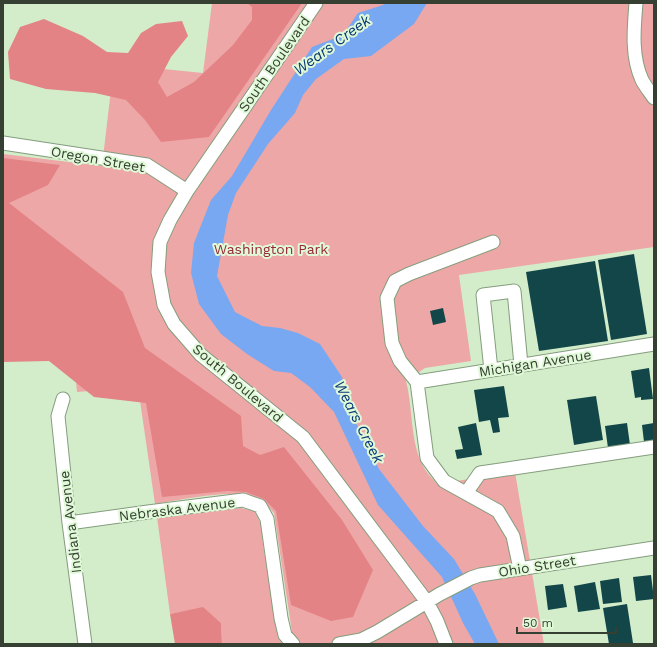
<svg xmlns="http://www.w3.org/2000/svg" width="657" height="647" font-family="'Work Sans',sans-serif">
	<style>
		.green { fill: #eea7a7 }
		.forest { fill: #e38386 }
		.water { fill: #78a8f1 }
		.building { fill: #124648 }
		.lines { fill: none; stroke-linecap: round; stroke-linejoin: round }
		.minor-casing { stroke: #849d7d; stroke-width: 15 }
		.minor { stroke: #fff; stroke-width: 13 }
		.labels { text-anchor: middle; stroke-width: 4; stroke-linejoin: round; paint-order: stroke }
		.street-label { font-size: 14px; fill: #353f32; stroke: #e0fad8 }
		.park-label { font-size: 14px; fill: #992836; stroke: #e0fad8 }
		.water-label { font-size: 15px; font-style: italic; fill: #093675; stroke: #e0fad8 }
	</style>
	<rect width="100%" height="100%" fill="#d3edcb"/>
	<path class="green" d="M212,3H654V247L459,275L471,361L425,368L406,381C413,408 410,439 422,464C425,471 432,478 437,484L515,472L544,644H296L292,632L274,513C270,509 266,503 261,500C241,486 180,500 155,504L138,387L77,392L73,350L3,292V154L102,166L114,64L203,73Z
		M241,508L254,511L262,526L263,544L278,638L283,644H222L221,623L203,608L170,614L157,517Z"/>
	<path class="forest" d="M247,3H302L209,137L161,142L145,120L126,100L95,93L46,89L10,79L8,52L20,27L44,19L83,36L107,52L128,53L141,33L156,24L182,21L188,36L171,57L158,82L167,97L194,82L233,45L252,20V7Z
		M3,158L60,165L48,185L9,203L123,292L145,348L241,416L243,446L260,455L284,447L342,520L373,570L353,617L331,621L291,605L276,511L264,499L246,492L228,491L162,497L146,403L94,397L49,361L3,362Z
		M203,607L221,623L222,644H175L170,614Z"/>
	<path class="water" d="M386,3H427L414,24L371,56L344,59L316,79L303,95L295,113L268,144L236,193L228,215L217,276L235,312L262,326L280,328L298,333L320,344L342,377L353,417L379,469L423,526L454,559L475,594L499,644H475L463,623L442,577L378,505L334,412L310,387L291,373L274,371L247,354L221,334L199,304L191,273L194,243L211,200L232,176L271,110L312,47L343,35L358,13L383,5Z"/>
	<path class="building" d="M634,254L647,334L611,340L598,260Z
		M595,261L608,341L539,351L526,272Z
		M443,308L446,322L433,325L430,311Z
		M649,368L653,399L641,400V397L635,398L631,371Z
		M504,386L509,417L498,418L500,432L493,433L490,420L479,422L474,390Z
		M596,396L603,440L574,445L567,400Z
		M476,423L482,455L457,459L455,450L463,449L458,427Z
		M627,423L630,445L608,448L605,426Z
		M654,423V440L644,442L642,425Z
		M651,575L654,599L636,601L633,577Z
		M619,578L622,602L603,604L600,581Z
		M595,582L600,609L578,612L574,586Z
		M563,584L567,607L548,610L545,586Z
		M627,604L633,643L609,644L603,608Z"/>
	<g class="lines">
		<g class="minor-casing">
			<path id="minor" d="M316,3L187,191L170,220L160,242L158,272L164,305L174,324L201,355L303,437L427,602L437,621L446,644
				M636,3C634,28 631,56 642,80C645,86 650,92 654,98
				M3,143L147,165L187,191
				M493,242L409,274L395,281L387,298L392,343L400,361L417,382L427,458L444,481L498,511L513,536L520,569
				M491,370L483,295L514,291L521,365
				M417,382L654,344
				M63,399L58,416L69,523L85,644
				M466,493L480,473L654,447
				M69,523L148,512L243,500L260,506L267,519L281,618L285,635L293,644
				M339,644L361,640L377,632L440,594L471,578L480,575L654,548"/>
		</g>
		<use href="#minor" class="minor"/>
	</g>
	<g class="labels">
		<g class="street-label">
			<text transform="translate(274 64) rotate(-55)" y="5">South Boulevard</text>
			<text transform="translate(98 159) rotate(10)" y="5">Oregon Street</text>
			<text transform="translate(535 363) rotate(-9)" y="5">Michigan Avenue</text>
			<text transform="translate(238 383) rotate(40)" y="5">South Boulevard</text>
			<text transform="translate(177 509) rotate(-7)" y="5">Nebraska Avenue</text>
			<text transform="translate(70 522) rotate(-97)" y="5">Indiana Avenue</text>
			<text transform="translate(537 566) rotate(-9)" y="5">Ohio Street</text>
		</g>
		<g class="park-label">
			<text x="271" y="254">Washington Park</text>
		</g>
		<g class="water-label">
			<text transform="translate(332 45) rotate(-36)" y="5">Wears Creek</text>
			<text transform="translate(359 422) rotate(63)" y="5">Wears Creek</text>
		</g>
	</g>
	<rect width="657" height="647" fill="none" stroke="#353f32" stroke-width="8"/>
	<path d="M517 627v6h99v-6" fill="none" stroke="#353f32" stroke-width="2"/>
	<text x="523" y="627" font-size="12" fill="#353f32" stroke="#e0fad8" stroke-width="3" paint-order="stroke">50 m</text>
</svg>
